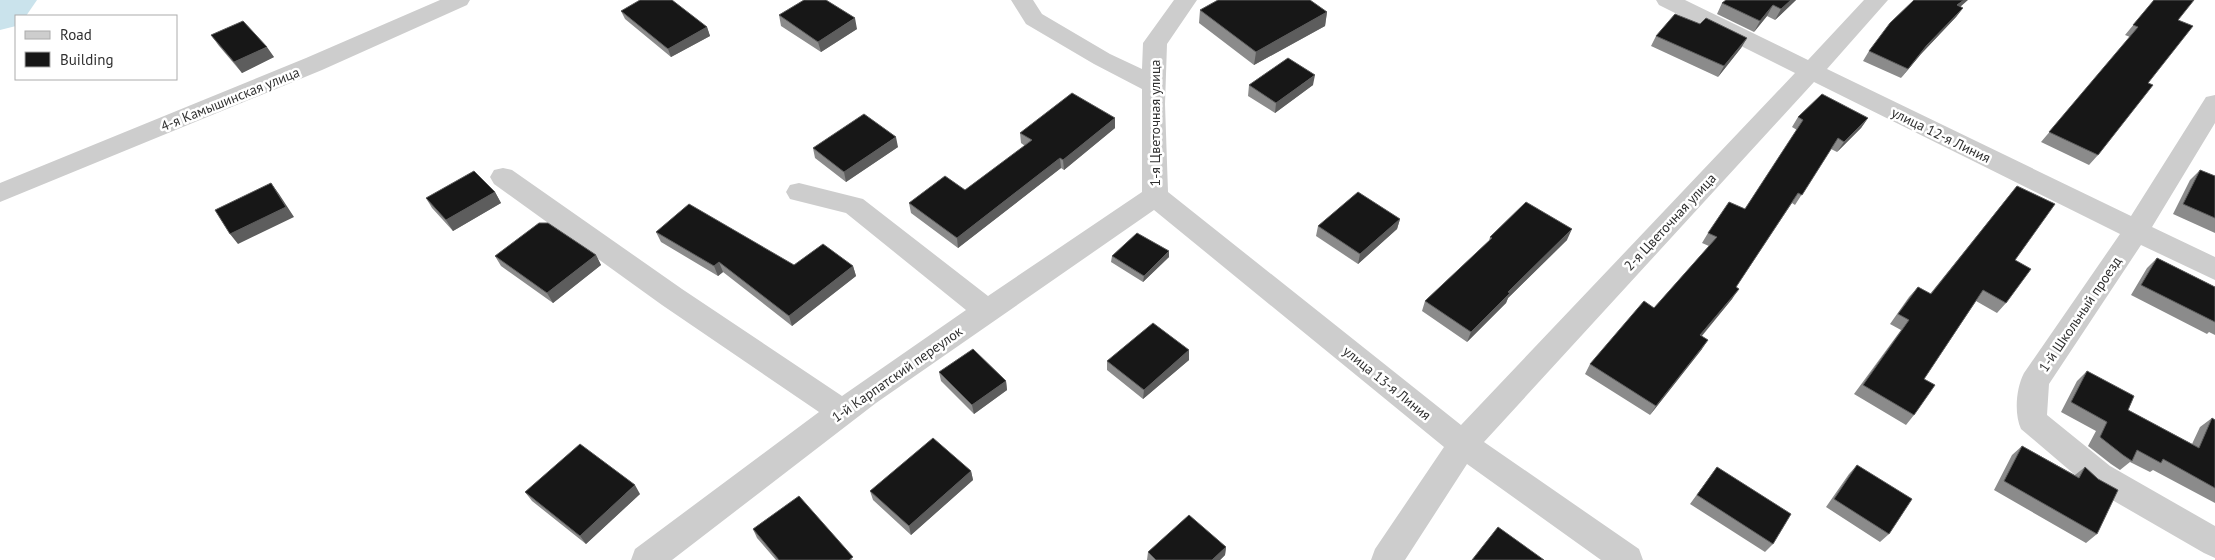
<svg xmlns="http://www.w3.org/2000/svg" width="2215" height="560" font-family="'PT Sans',sans-serif">
	<style>
		.lines { fill: none; stroke-linecap: round; stroke-linejoin: round }
		.river { fill: #cae3ec; fill-rule: evenodd }
		.minor { fill: #cdcdcd; fill-rule: evenodd }
		.wall { fill: #8b8b8b }
		.shaded-wall { fill: #5d5d5d }
		.building { fill: #171717; stroke: #5d5d5d }
		.labels { text-anchor: middle; stroke-width: 5; stroke-linejoin: round; paint-order: stroke }
		.street-label { font-size: 14px; fill: #303030; stroke: #fff }
	</style>
	<rect width="100%" height="100%" fill="#fff"/>
	<g class="lines">
		<path class="river" d="M0,0H37L26,16H16V26L0,30Z"/>
		<path class="minor" d="M440,0H470L467,5L322,70L0,202V183L306,58Z
			M1011,0H1033L1042,14L1110,54L1142,69L1143,43L1174,0H1197L1167,44L1165,104L1168,192L1461,425L1795,73L1659,5L1656,0H1685L1808,60L1864,0H1888L1827,69L2131,216L2206,97L2215,95V123L2152,227L2215,257V280L2141,245L2049,384L2047,415L2110,466L2215,526V558L2204,553L2088,486L2021,429C2014,414 2016,388 2024,373L2120,234L1814,82L1484,442L1639,549L1643,560H1601L1467,464L1405,560H1371L1375,549L1444,447L1154,210L876,403L672,560H631L635,549L819,412L662,305L494,184L490,177L494,170L503,168L512,170L682,289L842,396L966,310L846,213L790,199L786,192L790,185L799,183L863,199L988,296L1142,192V89L1094,64L1026,24Z"/>
	</g>
	<path class="wall" d="M1726,0H1796L1775,20L1767,16L1754,32L1717,14L1722,3Z
		M2154,0L2178,20L2148,83L2098,155L2089,165L2041,142L2130,37L2125,35Z
		M1961,7L1963,8L1956,17L1921,54L1901,78L1863,61L1869,51Z
		M1200,10L1327,12L1325,26L1254,65L1199,23Z
		M621,11L707,27L710,36L671,57L625,19Z
		M779,15L857,29L821,52L781,26Z
		M1700,24L1747,38L1741,48L1718,77L1651,46L1656,36Z
		M211,35L274,57L242,73L219,46Z
		M1249,85H1313L1275,113L1248,96Z
		M1798,117L1868,118L1861,128L1837,152L1831,149L1795,205L1792,203L1736,287L1732,299L1702,336V349L1650,415L1585,374L1590,364L1654,308L1709,246L1702,243L1708,233L1745,209L1797,130L1792,127Z
		M1115,118V128L1064,170L1061,168L958,248L911,213L909,203L965,190L1025,146L1021,143L1020,133Z
		M898,147L846,182L815,158L813,148Z
		M2200,170L2215,176V233L2173,214L2190,180Z
		M2017,186L2015,260L2006,303L1997,313L1976,301L1924,379L1914,415L1906,425L1854,394L1901,330L1890,324L1909,297L1918,287L1930,294Z
		M495,192L501,203L453,231L432,208L426,198Z
		M1400,219L1397,229L1358,264L1316,236L1318,226Z
		M656,232L794,265L853,266L856,276L792,326L723,272L718,276L661,242Z
		M1490,237L1567,240L1508,298L1506,303L1467,342L1422,311L1425,301L1489,241Z
		M596,255L601,265L553,303L501,266L495,256Z
		M1112,256L1169,257L1143,282L1111,262Z
		M2157,258L2215,287V335L2209,332L2207,334L2131,295L2147,268Z
		M1189,350V360L1143,399L1107,370V361Z
		M2087,371L2128,410L2192,444L2200,427L2212,418L2215,420V503L2153,470L2150,472L2130,462L2120,470L2111,464L2088,446L2096,431L2061,412L2077,381Z
		M939,372L1006,381L1007,390L974,414L941,381Z
		M2022,446L2075,475L2085,467L2097,534L2086,543L1994,490L2012,455Z
		M1857,465L1889,534L1880,542L1826,507L1849,474Z
		M1717,467L1773,544L1765,552L1690,504Z
		M971,471L973,480L911,535L873,500L870,491Z
		M525,492L640,494L586,544L532,501Z
		M753,529L854,560H776L757,538Z
		M1226,547L1225,555L1220,560H1147L1148,552Z"/>
	<path class="shaded-wall" d="M1791,0H1796L1775,20L1781,9Z
		M1964,0H1968L1951,15L1957,5Z
		M1773,5L1767,16L1754,32L1760,21Z
		M1963,8L1956,17L1921,54L1901,78L1908,69L1927,45Z
		M1327,12L1325,26L1254,65L1256,52Z
		M855,18L857,29L821,52L818,42Z
		M707,27L710,36L671,57L668,49Z
		M1747,38L1741,48L1718,77L1724,66Z
		M267,47L274,57L242,73L234,62Z
		M1315,75L1313,85L1275,113L1276,103Z
		M1115,118V128L1064,170L1063,160Z
		M1868,118L1861,128L1837,152L1844,142Z
		M896,137L898,147L846,182L844,172Z
		M1060,158L1061,168L958,248L957,238Z
		M271,183L279,194L294,217L238,244L230,234Z
		M495,192L501,203L453,231L446,220Z
		M1400,219L1397,229L1358,264L1360,254Z
		M1572,229L1567,240L1508,298L1506,303L1467,342L1471,332L1508,292Z
		M1169,251V257L1143,282L1144,276Z
		M596,255L601,265L553,303L547,293Z
		M719,262L723,272L718,276L714,266Z
		M853,266L856,276L792,326L789,316Z
		M1739,289L1732,299L1694,345L1700,335Z
		M1708,340L1702,349L1650,415L1656,406Z
		M1189,350V360L1143,399L1144,390Z
		M1006,381L1007,390L974,414L972,405Z
		M971,471L973,480L911,535L909,526Z
		M635,485L640,494L586,544L580,536Z
		M1226,547L1225,555L1220,560H1212Z"/>
	<path class="building" d="M640,0H672L707,27L668,49L621,11Z
		M804,0H826L855,18L818,42L779,15Z
		M1218,0H1310L1327,12L1256,52L1200,10Z
		M1726,0H1791L1781,9L1773,5L1760,21L1722,3Z
		M1914,0H1964L1957,5L1963,8L1927,45L1908,69L1869,51L1890,23Z
		M2154,0H2194L2178,20L2193,26L2148,83L2153,85L2098,155L2049,132L2138,27L2133,25Z
		M1675,14L1700,24L1706,18L1747,38L1724,66L1656,36Z
		M243,21L267,47L234,62L211,35Z
		M1288,58L1315,75L1276,103L1249,85Z
		M1072,93L1115,118L1063,160L1060,158L957,238L909,203L945,176L965,190L1032,140L1020,133Z
		M1822,94L1868,118L1844,142L1838,138L1802,195L1798,193L1736,287L1739,289L1700,335L1708,340L1656,406L1590,364L1644,301L1654,308L1717,237L1708,233L1729,202L1745,209L1803,120L1798,117Z
		M864,114L896,137L844,172L813,148Z
		M2200,170L2215,176V218L2183,204Z
		M474,171L495,192L446,220L426,198Z
		M271,183L286,207L230,234L215,210Z
		M2017,186L2055,204L2015,260L2031,269L2006,303L1983,290L1924,379L1935,385L1914,415L1863,385L1909,320L1898,314L1918,287L1931,294Z
		M1358,192L1400,219L1360,254L1318,226Z
		M1526,202L1572,229L1508,292L1510,293L1471,332L1425,301L1492,238L1490,237Z
		M689,204L794,265L823,244L853,266L789,316L719,262L714,266L656,232Z
		M539,223H548L596,255L547,293L495,256Z
		M1137,233L1169,251L1144,276L1112,256Z
		M2157,258L2215,287V322L2141,285Z
		M1153,323L1189,350L1144,390L1107,361Z
		M973,349L1006,381L972,405L939,372Z
		M2087,371L2134,396L2128,410L2199,448L2212,418L2215,420V488L2163,459L2161,463L2137,450L2132,461L2123,455L2100,437L2107,422L2071,402Z
		M933,438L971,471L909,526L870,491Z
		M580,444L635,485L580,536L525,492Z
		M2022,446L2079,478L2085,467L2098,479L2118,490L2097,534L2004,481Z
		M1857,465L1912,499L1889,534L1834,499Z
		M1717,467L1791,514L1773,544L1697,495Z
		M799,496L853,557L849,560H779L753,529Z
		M1189,515L1226,547L1212,560H1156L1148,552Z
		M1498,527L1544,560H1472Z"/>
	<g class="labels">
		<g class="street-label">
			<text transform="translate(230 99) rotate(-22)" y="5">4-я Камышинская улица</text>
			<text transform="translate(1155 123) rotate(-90)" y="5">1-я Цветочная улица</text>
			<text transform="translate(1941 135) rotate(26)" y="5">улица 12-я Линия</text>
			<text transform="translate(1670 222) rotate(-47)" y="5">2-я Цветочная улица</text>
			<text transform="translate(2080 314) rotate(-56)" y="5">1-й Школьный проезд</text>
			<text transform="translate(897 374) rotate(-35)" y="5">1-й Карпатский переулок</text>
			<text transform="translate(1387 383) rotate(39)" y="5">улица 13-я Линия</text>
		</g>
	</g>
	<rect x="15" y="15" width="162" height="65" fill="#ffffff" stroke="#acacac"/>
	<rect x="25" y="31" width="25" height="8" fill="#cdcdcd" stroke="#acacac"/>
	<text x="60" y="40" font-size="15" fill="#303030">Road</text>
	<rect x="25" y="52" width="25" height="15" fill="#171717" stroke="#acacac"/>
	<text x="60" y="65" font-size="15" fill="#303030">Building</text>
</svg>
